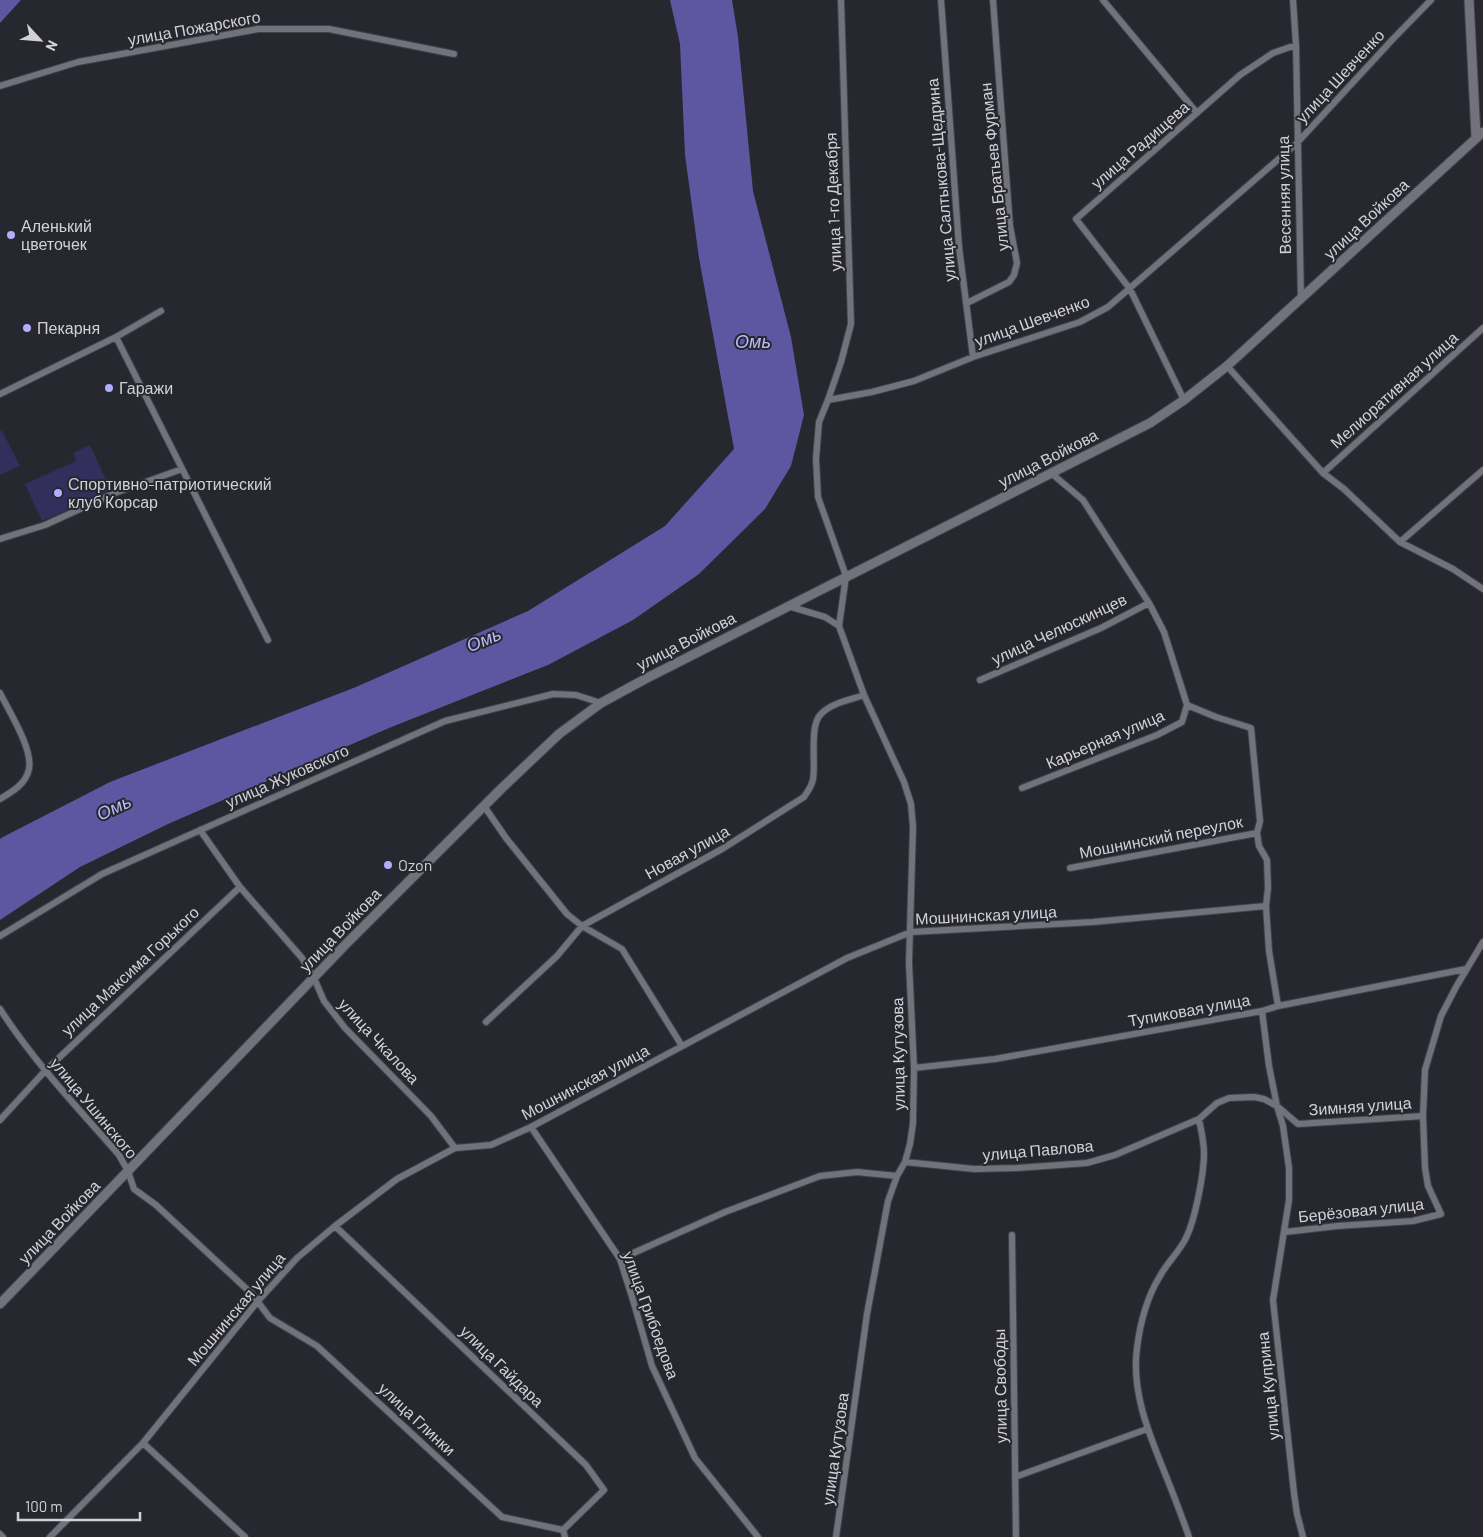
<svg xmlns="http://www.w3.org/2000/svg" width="1483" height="1537" font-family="Barlow,sans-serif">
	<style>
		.green { fill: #322f5c }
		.water { fill: #5c57a0 }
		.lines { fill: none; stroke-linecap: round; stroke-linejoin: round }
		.street-casing { stroke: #424249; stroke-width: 8 }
		.secondary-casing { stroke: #424249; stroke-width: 11 }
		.street { stroke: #71727b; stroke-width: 6 }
		.secondary { stroke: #71727b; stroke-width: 9 }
		.poi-dot { fill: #afaefa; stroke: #27272f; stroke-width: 2 }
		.labels { text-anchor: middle; stroke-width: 4; stroke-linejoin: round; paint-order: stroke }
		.street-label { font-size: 16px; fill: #d1d1d7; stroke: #27272f }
		.poi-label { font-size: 16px; fill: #d1d1d7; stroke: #27272f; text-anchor: start }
		.water-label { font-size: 18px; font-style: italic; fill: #bbbbf9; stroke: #27272f }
	</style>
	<rect width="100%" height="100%" fill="#27272f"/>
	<path class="green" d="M0,431H2L20,466L0,475Z
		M90,445L111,491L42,521L25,484L76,461L73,453Z"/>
	<path class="water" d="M0,0H21L0,23Z
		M670,0H732L738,37L753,191L791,337L804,415L791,466L765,509L699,574L633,620L548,665L389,728L168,824L80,867L0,920V839L3,837L110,782L356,687L528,611L665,526L734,449L699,258L685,155L680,44Z"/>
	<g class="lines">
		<g class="street-casing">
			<path id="street" d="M941,0L959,247L973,357
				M1103,0L1197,113
				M1293,0L1296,45L1301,300
				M0,86L78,62L258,29H329L454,54
				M967,303L1009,282L1014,275L1017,263L1010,226L993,0
				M116,337L268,640
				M1227,366L1323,473L1344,489L1400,542L1453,569L1483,589
				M0,394L116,337L161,311
				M828,400L841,362L851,324L841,0
				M1184,400L1130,289L1076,219L1240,75L1273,53L1296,45
				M1051,473L1083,500L1149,603L1164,632L1187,705L1216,717L1251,728L1260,821L1257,833L1259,846L1267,860L1268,888L1266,906L1269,951L1278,1006
				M1323,473L1483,328
				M0,539L45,525L115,493L182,469
				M1400,542L1483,470
				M788,606L825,617L839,626
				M980,680L1101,628L1149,603
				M0,693C9,711 33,749 29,769C26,784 12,792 0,799
				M1022,788L1157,735L1182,722L1187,705
				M484,806L506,838L567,914L582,926L622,949L682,1046
				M200,830L240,887L302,958L314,978L324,1001L345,1028L431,1116L455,1148
				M1070,868L1257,833
				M0,936L102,874L445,721L553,694L576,695L601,703
				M0,1009C34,1062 78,1108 119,1155L128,1171L134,1189L156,1205L252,1294L270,1318L317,1346L502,1517L563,1530L565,1537
				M1262,1011L1269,1066L1277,1106L1283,1126L1289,1168V1200L1273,1300L1294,1493L1297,1514L1303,1537
				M486,1022L557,956L582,926L722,849L804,797C808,791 812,786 813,779C816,763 809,725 821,714C831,703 850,700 864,695
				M914,1068L995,1059L1262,1011L1278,1006L1466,969
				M0,1120L45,1071L240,887
				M531,1127L620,1259L633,1300L652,1366L695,1458L758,1537
				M905,1162L974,1169L1017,1168L1087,1163L1115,1155L1199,1119L1217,1103L1229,1098L1254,1097L1264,1099L1277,1106L1298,1124L1423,1116
				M335,1226L586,1465L604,1490L563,1530
				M1285,1232L1337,1226L1413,1221L1441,1214L1428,1186L1425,1168L1423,1116L1425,1070L1441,1016L1456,987L1483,942
				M1012,1235L1016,1537
				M620,1259L725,1212L820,1176L857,1172L897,1176
				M143,1443L245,1537
				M1015,1477L1147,1429
				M0,1534L3,1537
				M50,1537L143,1443L258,1301L297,1258L335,1226L397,1179L455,1148L491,1145L531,1127L847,958L911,932L1093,922L1266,906
				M836,1537L867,1314L888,1201L897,1176L905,1162L910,1144L913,1123L914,1068L909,963L913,827L911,804L904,782L864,695L839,626L846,576L818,497L816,459L819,422L828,400L872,392L914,381L973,357L1080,322L1108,307L1296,144L1392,40L1431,0
				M1189,1537C1182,1517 1174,1496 1166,1476C1150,1436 1131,1393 1137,1348C1140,1324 1147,1297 1160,1276C1167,1263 1179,1252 1186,1238C1195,1220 1204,1174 1204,1153C1204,1142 1201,1130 1199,1119"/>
		</g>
		<g class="secondary-casing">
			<path id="secondary" d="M1469,0L1476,137
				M0,1304L347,943L502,788L559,734L601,703L647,678L1150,423L1184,400L1227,366L1483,132"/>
		</g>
		<use href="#street" class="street"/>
		<use href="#secondary" class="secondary"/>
	</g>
	<g class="poi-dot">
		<circle cx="11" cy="235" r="5"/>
		<circle cx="27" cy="328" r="5"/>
		<circle cx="109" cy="388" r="5"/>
		<circle cx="58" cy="493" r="5"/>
		<circle cx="388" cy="865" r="5"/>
	</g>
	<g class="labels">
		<g class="street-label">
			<text transform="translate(194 28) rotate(-10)" y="6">улица Пожарского</text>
			<text transform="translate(1340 76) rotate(-47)" y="6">улица Шевченко</text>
			<text transform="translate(1140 145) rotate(-41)" y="6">улица Радищева</text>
			<text transform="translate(994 167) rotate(-96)" y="6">улица Братьев Фурман</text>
			<text transform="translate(941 180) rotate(-95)" y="6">улица Салтыкова-Щедрина</text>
			<text transform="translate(1284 195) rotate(-91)" y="6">Весенняя улица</text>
			<text transform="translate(833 202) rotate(-92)" y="6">улица 1-го Декабря</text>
			<text transform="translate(1366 219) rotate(-43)" y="6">улица Войкова</text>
			<text transform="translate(1032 321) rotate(-20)" y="6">улица Шевченко</text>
			<text transform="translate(1394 390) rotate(-42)" y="6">Мелиоративная улица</text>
			<text transform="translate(1048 458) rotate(-27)" y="6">улица Войкова</text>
			<text transform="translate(1059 629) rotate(-25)" y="6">улица Челюскинцев</text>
			<text transform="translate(686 641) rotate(-27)" y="6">улица Войкова</text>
			<text transform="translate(1105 739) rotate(-23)" y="6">Карьерная улица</text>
			<text transform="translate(287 776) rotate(-24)" y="6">улица Жуковского</text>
			<text transform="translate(1161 837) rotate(-11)" y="6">Мошнинский переулок</text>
			<text transform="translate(687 852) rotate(-29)" y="6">Новая улица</text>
			<text transform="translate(986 915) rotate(-3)" y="6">Мошнинская улица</text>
			<text transform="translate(340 930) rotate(-46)" y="6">улица Войкова</text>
			<text transform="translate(130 971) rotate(-43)" y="6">улица Максима Горького</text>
			<text transform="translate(1189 1010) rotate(-10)" y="6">Тупиковая улица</text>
			<text transform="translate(379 1041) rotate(47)" y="6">улица Чкалова</text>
			<text transform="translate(898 1054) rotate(-91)" y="6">улица Кутузова</text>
			<text transform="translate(585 1082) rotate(-28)" y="6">Мошнинская улица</text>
			<text transform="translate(1360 1106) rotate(-4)" y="6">Зимняя улица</text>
			<text transform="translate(94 1108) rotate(50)" y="6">улица Ушинского</text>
			<text transform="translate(1038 1150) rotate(-5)" y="6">улица Павлова</text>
			<text transform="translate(1361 1210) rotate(-6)" y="6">Берёзовая улица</text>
			<text transform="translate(59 1222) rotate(-46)" y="6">улица Войкова</text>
			<text transform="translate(236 1309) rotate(-50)" y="6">Мошнинская улица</text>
			<text transform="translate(651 1315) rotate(70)" y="6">улица Грибоедова</text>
			<text transform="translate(502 1366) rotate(44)" y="6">улица Гайдара</text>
			<text transform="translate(1000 1386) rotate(-91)" y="6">улица Свободы</text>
			<text transform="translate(1268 1386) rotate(-96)" y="6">улица Куприна</text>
			<text transform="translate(417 1419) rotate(43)" y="6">улица Глинки</text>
			<text transform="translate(835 1449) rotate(-82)" y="6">улица Кутузова</text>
		</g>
		<g class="poi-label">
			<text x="21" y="232">Аленький<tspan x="21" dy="18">цветочек</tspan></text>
			<text x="37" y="334">Пекарня</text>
			<text x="119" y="394">Гаражи</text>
			<text x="68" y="490">Спортивно-патриотический<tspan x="68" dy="18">клуб Корсар</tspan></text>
			<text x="398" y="871">Ozon</text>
		</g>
		<g class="water-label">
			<text x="753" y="348">Омь</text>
			<text transform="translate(484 640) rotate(-23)" y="6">Омь</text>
			<text transform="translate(114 808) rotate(-25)" y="6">Омь</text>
		</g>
	</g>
	<g transform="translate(40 40) rotate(116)" stroke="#27272f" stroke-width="4" paint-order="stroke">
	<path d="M0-4L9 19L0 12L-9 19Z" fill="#d1d1d7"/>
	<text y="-8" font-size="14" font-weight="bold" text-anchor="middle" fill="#d1d1d7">N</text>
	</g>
	<path d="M18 1512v8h122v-8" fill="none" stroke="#d1d1d7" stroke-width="2.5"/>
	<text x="25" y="1512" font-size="15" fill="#d1d1d7" stroke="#27272f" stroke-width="4" paint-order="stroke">100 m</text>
</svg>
